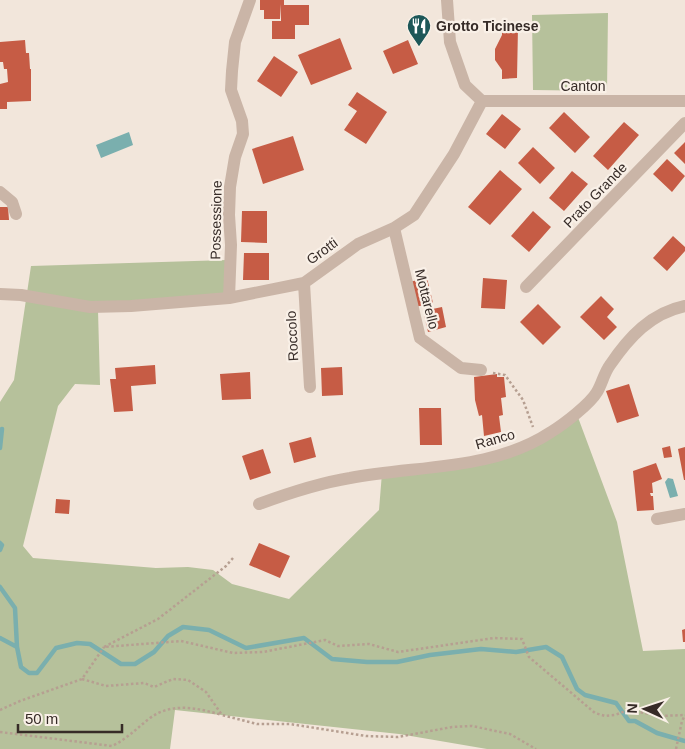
<svg xmlns="http://www.w3.org/2000/svg" width="685" height="749" font-family="Arial,sans-serif">
	<style>
		.green { fill: #b6c19b }
		.water { fill: #7aafae }
		.lines { fill: none; stroke-linecap: round; stroke-linejoin: round }
		.stream { stroke: #7aafae; stroke-width: 4.5 }
		.building { fill: #c65c45 }
		.path { stroke: #b69f91; stroke-width: 2.5; stroke-dasharray: 2.5 2.5; stroke-linecap: butt }
		.minor { stroke: #cab5a7; stroke-width: 12 }
		.labels { text-anchor: middle; stroke-width: 4.5; stroke-linejoin: round; paint-order: stroke }
		.poi-label { font-size: 14px; font-weight: bold; fill: #362b27; stroke: #f9f0e7; text-anchor: start }
		.street-label { font-size: 14px; fill: #362b27; stroke: #f9f0e7 }
	</style>
	<rect width="100%" height="100%" fill="#f2e6db"/>
	<path class="green" d="M608,13L607,91L533,90L532,15Z
		M227,260L230,297L98,310L100,385L75,384L58,406L23,546L33,558L156,568L188,567L213,570L232,584L289,599L379,510L382,473L519,449L576,412L617,522L643,651L685,649V749H487L399,734L175,710L170,749H0V402L14,380L31,266Z"/>
	<path class="water" d="M129,132L133,145L101,158L96,145Z
		M668,478L673,479L678,496L670,498L665,482Z"/>
	<g class="lines">
		<path class="stream" d="M0,448L2,429
			M0,543L2,545L0,550
			M0,587L15,608L17,647
			M0,638L17,647L21,667L29,673H37L56,648L77,643L90,644L121,664H135L154,652L168,636L183,627L209,630L246,648L304,638L332,659L367,662H397L430,655L481,649L516,652L546,647L562,657L577,689L585,695L616,703L629,721H635L657,733L685,741"/>
	</g>
	<path class="building" d="M260,0H284V5H309V25H295V39H272V21H281V4L280,19H264V10H260Z
		M502,27H518L517,78L502,79V70L495,60V49L502,35Z
		M340,38L352,69L311,85L298,55Z
		M25,40L26,53H29L30,69H31V101L7,102V109H0V84L8,82L7,69H4L3,62H0V42Z
		M408,40L418,64L393,74L383,51Z
		M274,56L298,72L281,97L257,81Z
		M357,92L387,112L366,144L344,130L357,111L348,105Z
		M564,112L590,137L575,153L549,128Z
		M502,114L521,129L505,149L486,134Z
		M624,122L639,135L608,170L593,156Z
		M293,136L304,170L263,184L252,149Z
		M685,142V164L674,153Z
		M533,147L555,168L540,184L518,163Z
		M667,159L685,176L672,192L653,174Z
		M500,170L522,189L490,225L468,207Z
		M572,171L588,184L564,211L549,198Z
		M0,207H8L9,220H0Z
		M242,211H267V243L241,242Z
		M533,211L551,227L529,252L511,236Z
		M673,236L685,247V251L667,271L653,258Z
		M244,253H269V280H243Z
		M427,278L433,303L415,307L409,282Z
		M483,278L507,280L505,309L481,308Z
		M601,296L614,309L607,317L617,327L604,340L580,317Z
		M538,304L561,327L543,345L520,322Z
		M442,307L446,327L428,332L423,311Z
		M155,365L156,384L131,386L133,411L114,412L110,379H116L115,368Z
		M342,367L343,395L322,396L321,368Z
		M250,372L251,399L222,400L220,374Z
		M497,374V377H504L506,397L501,398L503,415L499,416L501,432L484,436L482,415L479,416L475,400L474,377Z
		M629,384L639,416L617,423L606,391Z
		M419,408H441L442,445H420Z
		M311,437L316,457L294,463L289,443Z
		M670,446L672,457L664,458L662,448Z
		M685,447V480H684L678,449Z
		M263,449L271,473L250,480L242,456Z
		M656,463L662,479L652,483L653,493H650L651,496H653L654,510L637,511L633,471Z
		M56,499L70,500L69,514L55,513Z
		M259,543L290,556L280,578L249,565Z
		M685,629V642H683L682,630Z"/>
	<g class="lines">
		<path class="path" d="M493,373L505,375L523,400L533,427
			M233,558L226,566L158,619L104,647L181,641L233,653L263,652L325,640L338,646L369,644L398,652L494,638L522,639L529,657L595,713L605,716L615,715L628,710L661,716L685,715
			M82,679L106,686L144,683L154,687L173,679L188,680L206,692L222,715L257,724H290L366,736L398,737L452,727L472,726L510,734L536,749
			M0,710L20,701L82,679L104,647
			M0,732L112,746C127,739 137,728 150,718C172,702 198,708 222,715
			M676,749L682,721L685,715"/>
		<path class="minor" d="M482,101H685
			M0,192L12,202L16,214
			M394,228L420,338L461,368L481,370
			M304,283L310,387
			M526,287L685,123
			M0,294L21,295L90,307L131,306L229,298L304,283L358,244L394,228L414,215L454,154L482,101L465,85L450,42L447,0
			M229,298L231,245L229,215L230,187L235,157L243,134L242,121L231,90L232,71L235,42L250,0
			M259,504C289,493 319,483 350,478C418,465 492,471 551,432C564,424 590,404 597,392C602,384 604,373 610,365C629,337 651,313 685,306
			M657,519L685,514"/>
	</g>
	<defs>
		<g id="restaurant-pin" transform="scale(1.25)"><path d="M0 17L-7.5 6A9.5 9.5 0 1 1 7.5 6Z" fill="#1d5758" stroke="#f9f0e7"/><path d="M-5-6h1v4h1v-4h1v4h1v-4h1v5L-1.5 .5V6h-2V.5L-5-1ZM5-6V6H3V1.5H1.5Q1.5-4 5-6Z" fill="#fff"/></g>
	</defs>
	<g fill-rule="evenodd">
		<use href="#restaurant-pin" x="419" y="26"/>
	</g>
	<g class="labels">
		<g class="poi-label">
			<text x="436" y="31">Grotto Ticinese</text>
		</g>
		<g class="street-label">
			<text x="583" y="91">Canton</text>
			<text transform="translate(595 195) rotate(-46)" y="5">Prato Grande</text>
			<text transform="translate(216 220) rotate(-89)" y="5">Possessione</text>
			<text transform="translate(322 251) rotate(-36)" y="5">Grotti</text>
			<text transform="translate(427 299) rotate(76)" y="5">Mottarello</text>
			<text transform="translate(292 336) rotate(-93)" y="5">Roccolo</text>
			<text transform="translate(495 439) rotate(-16)" y="5">Ranco</text>
		</g>
	</g>
	<g transform="translate(645 709) rotate(273)" stroke="#f9f0e7" stroke-width="4" paint-order="stroke">
	<path d="M0-4L9 19L0 12L-9 19Z" fill="#362b27"/>
	<text y="-8" font-size="14" font-weight="bold" text-anchor="middle" fill="#362b27">N</text>
	</g>
	<path d="M18 724v8h104v-8" fill="none" stroke="#362b27" stroke-width="2.5"/>
	<text x="25" y="724" font-size="15" fill="#362b27" stroke="#f9f0e7" stroke-width="4" paint-order="stroke">50 m</text>
</svg>
